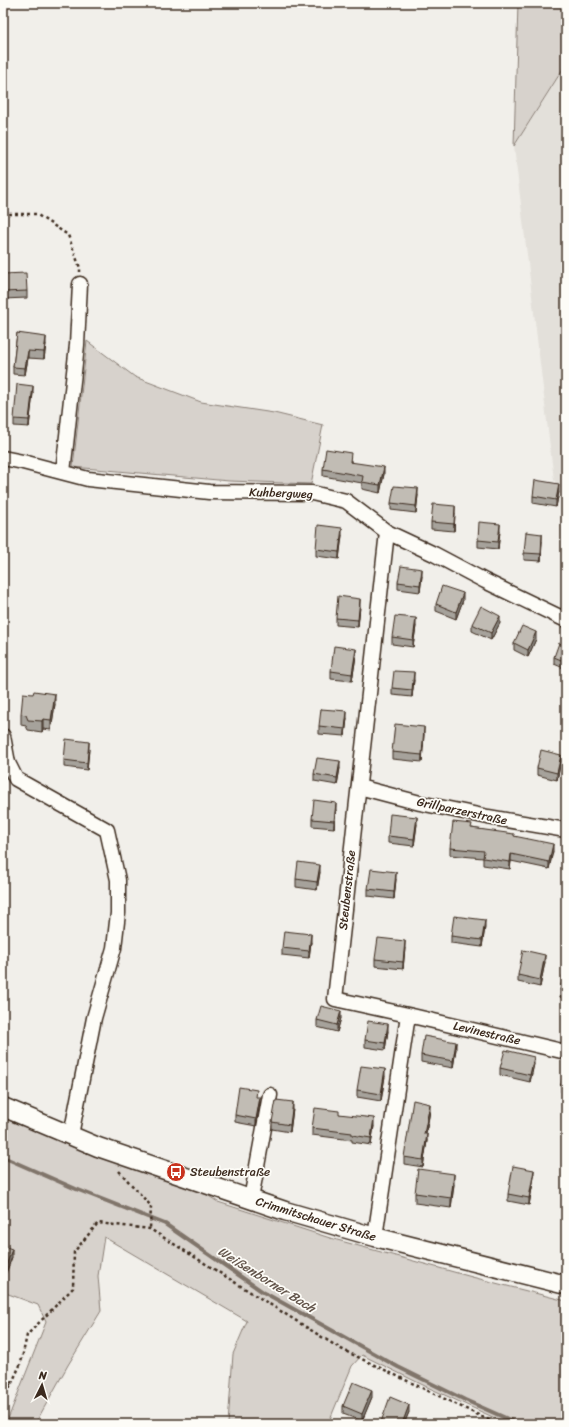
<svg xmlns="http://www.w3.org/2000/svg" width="569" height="1427" font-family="Sriracha,sans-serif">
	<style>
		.built { fill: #e3e0da }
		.green { fill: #d7d2cc; stroke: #897e75 }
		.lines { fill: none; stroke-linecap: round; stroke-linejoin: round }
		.stream { stroke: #80746b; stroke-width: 4 }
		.minor-casing { stroke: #3b2a1e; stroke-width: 17 }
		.major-casing { stroke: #3b2a1e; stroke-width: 21 }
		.path { stroke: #3b2a1e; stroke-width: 2.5; stroke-dasharray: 3 3; stroke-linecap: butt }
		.minor { stroke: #fdfcf7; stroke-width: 14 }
		.major { stroke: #fdfcf7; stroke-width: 18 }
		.wall { fill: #a6a29b; stroke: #3b2a1e }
		.shaded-wall { fill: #87847e; stroke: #3b2a1e }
		.building { fill: #c1bcb4; stroke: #3b2a1e }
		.labels { text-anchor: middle; stroke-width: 3.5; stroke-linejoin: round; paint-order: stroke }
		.street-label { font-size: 12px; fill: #3b2a1e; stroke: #fdfcf7 }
		.poi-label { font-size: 12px; fill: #3b2a1e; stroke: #fdfcf7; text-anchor: start }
		.water-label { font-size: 13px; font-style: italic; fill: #63554b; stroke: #fdfcf7 }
	</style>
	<rect width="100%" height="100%" fill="#f1efea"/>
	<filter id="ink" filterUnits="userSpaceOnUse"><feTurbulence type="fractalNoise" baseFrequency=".025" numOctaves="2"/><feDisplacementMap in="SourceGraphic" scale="8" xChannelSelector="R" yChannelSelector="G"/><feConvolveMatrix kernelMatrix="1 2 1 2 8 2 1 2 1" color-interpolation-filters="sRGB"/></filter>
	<g filter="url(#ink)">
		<path class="built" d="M566,64V508L563,507L561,489L554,480L514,146Z"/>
		<path class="green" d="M518,3H566V64L514,146Z
			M87,341L135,377L201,402L274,413L323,425L311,484L229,481L73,467Z
			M3,1107L195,1187L218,1202L330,1238L472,1277L566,1301V1424H508L425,1386L362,1355L352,1366L328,1424H228L233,1354L247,1321L104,1237L98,1276L101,1311L68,1365L35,1424H6L46,1322L38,1305L3,1292Z"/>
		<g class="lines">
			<path class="stream" d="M3,1157L76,1189L165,1224L263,1292L398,1367L465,1400L519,1424"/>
			<g class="minor-casing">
				<path id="minor" d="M3,458L23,462L88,479L209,492L312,493L346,501L387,532L434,554L485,581L566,620
					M63,472L77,345L80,284
					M3,736L8,763L16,779L107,830L118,880V913L114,948L94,1018L71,1135
					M359,787L420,803L488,817L566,830
					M408,1015L566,1052
					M251,1199L270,1095
					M375,1237L408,1015L335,999L387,532"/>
			</g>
			<g class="major-casing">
				<path id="major" d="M3,1107L98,1147L285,1211L375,1237L566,1285"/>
			</g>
			<path class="path" d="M3,214H36L68,235L80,268V272
				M119,1171L151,1206L150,1229
				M3,1381L11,1385
				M3,1399L11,1385L21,1363L27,1335L73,1288L74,1252L98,1223L150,1229L341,1349L497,1424"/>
			<use href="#minor" class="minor"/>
			<use href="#major" class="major"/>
		</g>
		<path class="wall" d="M3,274L27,291V298L3,299Z
			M17,333L46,344L44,359L28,358L25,375L13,374V367Z
			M33,393L29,427L14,426V419Z
			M351,460V462L384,474L380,493L362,489V483L323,476V469Z
			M559,492L556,507L533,503V496Z
			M418,495L416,513L391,510V503Z
			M455,513L454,531L431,529V522Z
			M500,531L498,549L478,547V540Z
			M342,535L339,559L316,556V549Z
			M542,541L541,561L524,560V553Z
			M422,576L420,592L398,589V582Z
			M463,600L456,619L436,611V604Z
			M360,606L358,627L336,625V618Z
			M500,623L491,640L472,631V624Z
			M416,626L413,647L392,644V637Z
			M536,639L528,657L514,650V643Z
			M566,646V669L554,664V657Z
			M356,656L352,681L331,679V671Z
			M414,680L412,697L392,695V688Z
			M55,704L51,730L43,729L42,732L28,730L26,726L21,725V714Z
			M347,718L345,736L319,734V726Z
			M424,734L422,762L392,759V752Z
			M89,749L87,770L64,767V760Z
			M561,762L557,780L537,775V768Z
			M340,768L337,785L314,781V774Z
			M336,810L334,828L312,826V819Z
			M417,824L414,846L388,843V836Z
			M472,828L514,836L553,851L549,869L511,861L510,869L483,865V858L450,855V848Z
			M320,872L317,890L296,887V879Z
			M396,879L394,899L368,896V889Z
			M485,927L482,947L451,943V936Z
			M311,942L309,958L282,955V948Z
			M405,948L403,969L375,966V959Z
			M545,962L540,987L518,982V975Z
			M566,976V999L560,997V990Z
			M341,1018L337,1032L317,1027V1020Z
			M388,1031L385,1050L365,1047V1040Z
			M456,1049L453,1068L421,1062V1055Z
			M534,1064L530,1082L500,1075V1068Z
			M566,1065V1093L561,1092V1085Z
			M385,1076L381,1101L357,1097V1090Z
			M260,1104L256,1126L235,1122V1115Z
			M293,1109L290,1132L272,1129V1122Z
			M430,1111L426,1134L427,1141L423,1167L404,1164V1157Z
			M339,1114L374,1126L371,1145L352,1142V1140L312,1135V1128Z
			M534,1177L529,1205L508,1201V1194Z
			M454,1184L451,1208L415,1203V1193Z
			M3,1246L12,1257L6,1273L3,1272Z
			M372,1397L362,1421L343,1414V1406Z
			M409,1412L404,1424H381V1422Z"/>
		<path class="shaded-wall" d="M46,337V344L44,359V352Z
			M28,351V358L25,375V368Z
			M33,386V393L29,427V420Z
			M384,467V474L380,493V485Z
			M559,484V492L556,507V500Z
			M418,488V495L416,513V506Z
			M455,506V513L454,531V524Z
			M500,524V531L498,549V542Z
			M342,528V535L339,559V552Z
			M542,534V541L541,561V554Z
			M422,569V576L420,592V585Z
			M463,593V600L456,619V612Z
			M360,599V606L358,627V620Z
			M500,616V623L491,640V633Z
			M416,618V626L413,647V640Z
			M536,632V639L528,657V650Z
			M356,649V656L352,681V674Z
			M4,650V657L3,666V659Z
			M414,672V680L412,697V690Z
			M55,694V704L51,730V720Z
			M347,711V718L345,736V729Z
			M43,719V729L42,732V721Z
			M424,727V734L422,762V755Z
			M89,742V749L87,770V763Z
			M561,755V762L557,780V773Z
			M340,761V768L337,785V778Z
			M336,803V810L334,828V821Z
			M417,817V824L414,846V839Z
			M553,844V851L549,869V862Z
			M511,854V861L510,869V862Z
			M320,865V872L317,890V882Z
			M396,872V879L394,899V892Z
			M485,920V927L482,947V940Z
			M311,934V942L309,958V951Z
			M405,941V948L403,969V962Z
			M545,955V962L540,987V980Z
			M341,1011V1018L337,1032V1025Z
			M388,1024V1031L385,1050V1043Z
			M456,1042V1049L453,1068V1061Z
			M534,1057V1064L530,1082V1075Z
			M385,1069V1076L381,1101V1094Z
			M260,1097V1104L256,1126V1119Z
			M293,1102V1109L290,1132V1125Z
			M430,1104V1111L424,1141V1134Z
			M374,1118V1126L371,1145V1138Z
			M427,1134V1141L423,1167V1160Z
			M534,1170V1177L529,1205V1198Z
			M454,1174V1184L451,1208V1198Z
			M12,1249V1257L6,1273V1266Z
			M5,1329V1336L3,1343V1336Z
			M372,1390V1397L362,1421V1414Z
			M409,1405V1412L404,1424H402Z"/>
		<path class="building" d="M26,273L27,291L3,292V274Z
			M17,333L46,337L44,352L28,351L25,368L13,367Z
			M17,384L33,386L29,420L14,419Z
			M326,449L351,453L350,462L384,467L380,485L362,482L363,476L323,469Z
			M535,480L559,484L556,500L533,496Z
			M394,486L418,488L416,506L391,503Z
			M433,504L455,506L454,524L431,522Z
			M479,522L500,524L498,542L478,540Z
			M318,525L342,528L339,552L316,549Z
			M526,532L542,534L541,554L524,553Z
			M401,566L422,569L420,585L398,582Z
			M442,586L463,593L456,612L436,604Z
			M338,596L360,599L358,620L336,618Z
			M481,606L500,616L491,633L472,624Z
			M395,616L416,618L413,640L392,637Z
			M522,626L536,632L528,650L514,643Z
			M559,643L566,646V662L554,657Z
			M334,646L356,649L352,674L331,671Z
			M3,650H4L3,659Z
			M394,671L414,672L412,690L392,688Z
			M34,691L55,694L51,720L43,719L42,721L28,720L26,715L21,714L23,693L33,694Z
			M321,709L347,711L345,729L319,726Z
			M395,724L424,727L422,755L392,752Z
			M66,739L89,742L87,763L64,760Z
			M541,750L561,755L557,773L537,768Z
			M317,758L340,761L337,778L314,774Z
			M314,800L336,803L334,821L312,819Z
			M390,814L417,817L414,839L388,836Z
			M453,822L472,824L471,828L514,834V836L553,844L549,862L511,854L510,862L483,858L484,851L450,848Z
			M298,862L320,865L317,882L296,879Z
			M371,869L396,872L394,892L368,889Z
			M454,916L485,920L482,940L451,936Z
			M284,931L311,934L309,951L282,948Z
			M378,938L405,941L403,962L375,959Z
			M523,950L545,955L540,980L518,975Z
			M563,975L566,976V992L560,990Z
			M321,1006L341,1011L337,1025L317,1020Z
			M368,1021L388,1024L385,1043L365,1040Z
			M424,1036L456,1042L453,1061L421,1055Z
			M505,1050L534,1057L530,1075L500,1068Z
			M566,1065V1086L561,1085Z
			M361,1066L385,1069L381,1094L357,1090Z
			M239,1087L257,1090L256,1097H260L256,1119L235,1115Z
			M276,1100L293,1102L290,1125L272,1122Z
			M413,1100L430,1104L424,1134H427L423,1160L404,1157Z
			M315,1108L339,1111V1114L374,1118L371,1138L352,1135V1133L312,1128Z
			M513,1166L534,1170L529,1198L508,1194Z
			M418,1169L454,1174L451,1198L415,1193Z
			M3,1246L12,1249L6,1266L3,1265Z
			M3,1328L5,1329L3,1336Z
			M353,1382L372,1390L362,1414L343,1406Z
			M390,1397L409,1405L402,1424H387L381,1422Z"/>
	</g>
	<defs>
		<g id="bus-disc" transform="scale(1)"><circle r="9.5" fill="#c8321e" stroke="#fdfcf7"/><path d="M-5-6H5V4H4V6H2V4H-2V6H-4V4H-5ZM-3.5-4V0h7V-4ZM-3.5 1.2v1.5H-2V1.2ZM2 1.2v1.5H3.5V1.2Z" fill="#fff"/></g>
	</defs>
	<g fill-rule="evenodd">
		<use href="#bus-disc" x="176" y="1172"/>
	</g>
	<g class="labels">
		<g class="street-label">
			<text transform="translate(281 493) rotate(2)" y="4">Kuhbergweg</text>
			<text transform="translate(462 811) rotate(12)" y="4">Grillparzerstraße</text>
			<text transform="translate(347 890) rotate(-84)" y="4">Steubenstraße</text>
			<text transform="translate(487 1033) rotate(13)" y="4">Levinestraße</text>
			<text transform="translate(316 1219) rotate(17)" y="4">Crimmitschauer Straße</text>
		</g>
		<g class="poi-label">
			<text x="190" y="1176">Steubenstraße</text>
		</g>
		<g class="water-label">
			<text transform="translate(267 1279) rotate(32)" y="5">Weißenborner Bach</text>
		</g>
	</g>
	<rect width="569" height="1427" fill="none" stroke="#fdfcf7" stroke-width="16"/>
	<rect x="8" y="8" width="553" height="1411" fill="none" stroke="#3b2a1e" stroke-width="1.5" filter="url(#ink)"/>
	<g transform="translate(42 1385) rotate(5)" stroke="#fdfcf7" stroke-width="3" paint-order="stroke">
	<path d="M0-3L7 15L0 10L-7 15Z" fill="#3b2a1e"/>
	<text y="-6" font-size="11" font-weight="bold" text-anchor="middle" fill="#3b2a1e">N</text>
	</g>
</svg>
